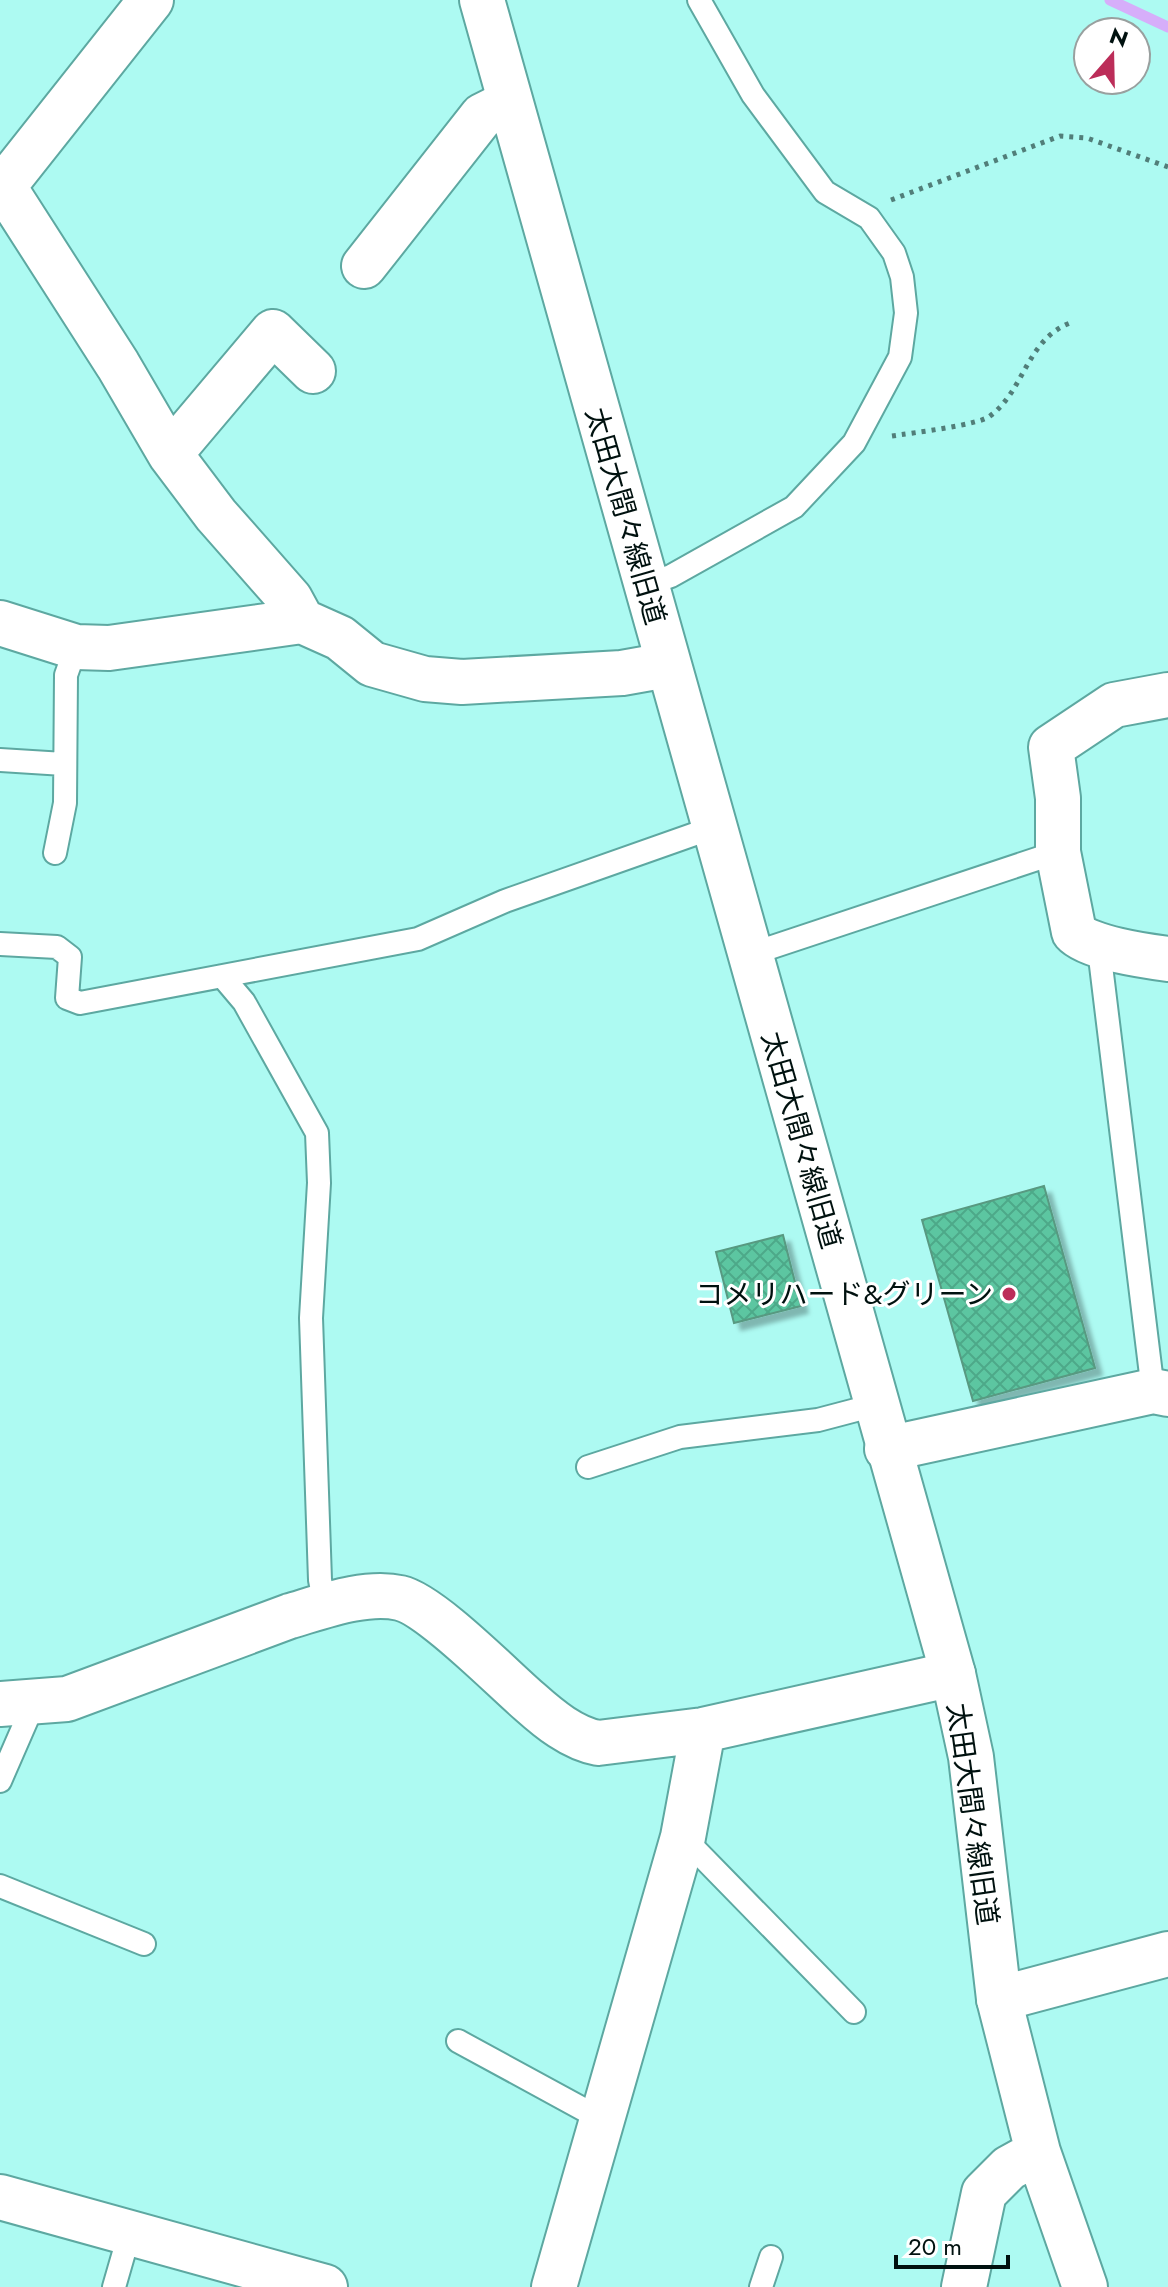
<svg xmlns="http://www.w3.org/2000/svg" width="1168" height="2287" font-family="Jost,'Noto Sans JP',sans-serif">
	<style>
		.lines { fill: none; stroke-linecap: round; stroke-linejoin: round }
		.stream { stroke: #d6aefa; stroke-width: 11 }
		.building { fill: url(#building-cross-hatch); stroke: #589981; stroke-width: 2; filter: url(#shadow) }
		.service-casing { stroke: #5da8a1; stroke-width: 26 }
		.minor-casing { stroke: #5da8a1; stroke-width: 48 }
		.tertiary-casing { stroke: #5da8a1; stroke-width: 48 }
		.path { stroke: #517e79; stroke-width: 5; stroke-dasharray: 4 6; stroke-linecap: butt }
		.service { stroke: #fff; stroke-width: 22 }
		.minor { stroke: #fff; stroke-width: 44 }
		.tertiary { stroke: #fff; stroke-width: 44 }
		.poi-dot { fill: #bc2d59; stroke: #fff; stroke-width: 3 }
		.labels { text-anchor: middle; stroke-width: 6; stroke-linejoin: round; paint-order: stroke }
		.street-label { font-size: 28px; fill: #00110f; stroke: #fff }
		.poi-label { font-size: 28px; fill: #00110f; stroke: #fff; text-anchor: end }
	</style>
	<defs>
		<pattern id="building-cross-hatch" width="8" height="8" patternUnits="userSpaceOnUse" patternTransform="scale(2)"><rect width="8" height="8" fill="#5cc6a1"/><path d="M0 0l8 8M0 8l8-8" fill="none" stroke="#4ea989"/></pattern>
		<filter id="shadow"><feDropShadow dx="7" dy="7" stdDeviation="2" flood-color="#0004"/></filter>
	</defs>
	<rect width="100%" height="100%" fill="#adfaf2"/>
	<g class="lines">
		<path class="stream" d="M1110,0L1168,27"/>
	</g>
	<path class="building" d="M1044,1186L1095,1368L973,1401L922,1220Z
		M783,1235L801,1306L734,1323L716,1252Z"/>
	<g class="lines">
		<g class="service-casing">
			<path id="service" d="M646,585L671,576L794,507L854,443L900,357L906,313L902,277L894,253L869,218L825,192L753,95L699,0
				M0,760L64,764
				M55,853L65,803L66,675L76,647
				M1098,941L1153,1391
				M0,944L57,947L70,957L67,998L80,1003L418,939L505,901L712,828
				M748,955L1058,852
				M222,976L244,1002L317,1133L319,1183L311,1318L320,1580L325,1606
				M588,1467L680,1437L818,1420L875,1405
				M0,1781L34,1703
				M683,1837L854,2012
				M0,1886L144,1944
				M458,2041L603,2120
				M114,2287L129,2235
				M761,2287L771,2257"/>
		</g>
		<g class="minor-casing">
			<path id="minor" d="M0,181L118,365L170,454L216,515L290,599L302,621
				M3,187L151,0
				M364,266L482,116L510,102
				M170,454L273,332L313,371
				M0,623L76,647L109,648L302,621L340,638L372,664L425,679L462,682L622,673L667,665
				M1168,695L1114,705L1051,747L1058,798V852L1074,932C1088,948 1146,956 1168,959
				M887,1449L1153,1391L1168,1394
				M0,1704L67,1699L290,1616C321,1607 366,1590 400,1598C431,1605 502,1678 530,1702C549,1719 572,1738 598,1743L703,1730L953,1674
				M999,1999L1168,1954
				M0,2197L325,2287
				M554,2287L683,1837L703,1730"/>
		</g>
		<g class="tertiary-casing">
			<path id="tertiary" d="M482,0L953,1674L971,1757L999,1999L1038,2152L1085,2287
				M964,2287L984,2193L1009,2168L1038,2152"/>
		</g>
		<path class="path" d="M891,200L1060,136L1087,138L1168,167
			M892,436C911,433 979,425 990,416C1025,390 1026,340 1070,323"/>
		<use href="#service" class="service"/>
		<use href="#minor" class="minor"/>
		<use href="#tertiary" class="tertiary"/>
	</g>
	<circle class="poi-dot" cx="1009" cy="1294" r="8"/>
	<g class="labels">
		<g class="street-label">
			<text transform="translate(626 516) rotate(74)" y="10">太田大間々線旧道</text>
			<text transform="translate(802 1140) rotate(74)" y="10">太田大間々線旧道</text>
			<text transform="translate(973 1814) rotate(82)" y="10">太田大間々線旧道</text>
		</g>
		<g class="poi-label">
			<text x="993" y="1304">コメリハード&amp;グリーン</text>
		</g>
	</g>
	<g transform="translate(1112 56) rotate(20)"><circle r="38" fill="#ffffff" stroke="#99a09f" stroke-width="2"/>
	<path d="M0-6L14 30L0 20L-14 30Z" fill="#bc2d59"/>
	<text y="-12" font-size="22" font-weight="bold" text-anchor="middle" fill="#00110f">N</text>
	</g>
	<path d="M896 2255v12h112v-12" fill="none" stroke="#00110f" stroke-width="4"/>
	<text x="908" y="2255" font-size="24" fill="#00110f" stroke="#ffffff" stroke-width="6" paint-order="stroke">20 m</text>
</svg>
